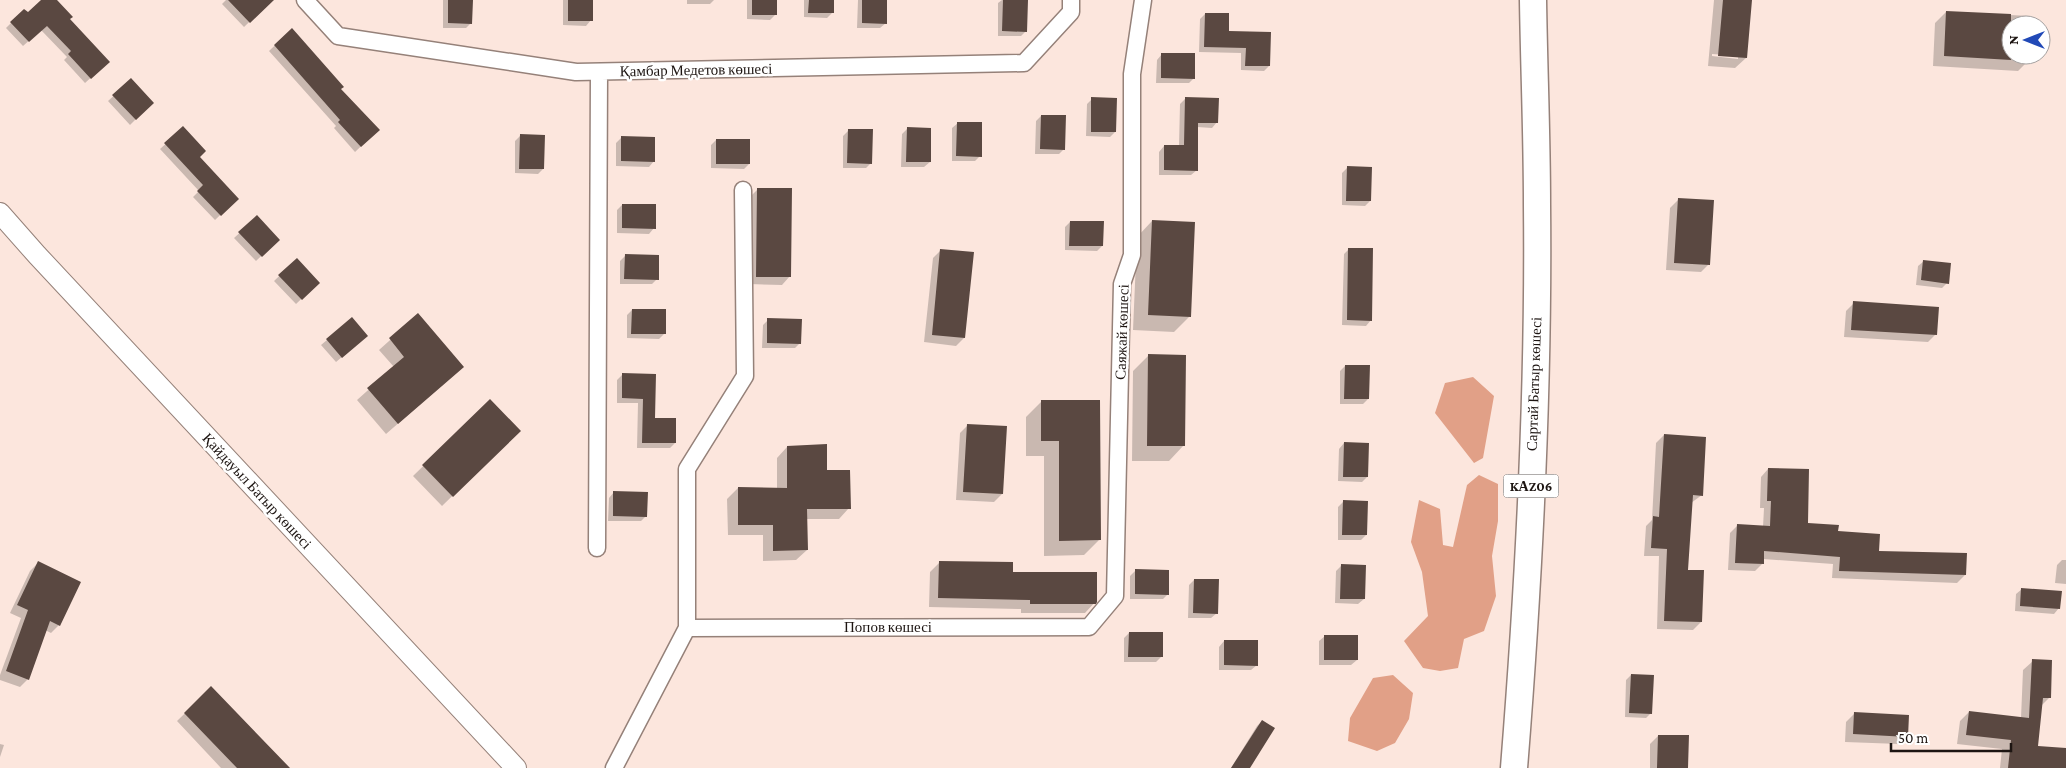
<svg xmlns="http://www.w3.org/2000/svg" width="2066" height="768" font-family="'Crimson Pro',serif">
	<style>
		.forest { fill: #e1a087 }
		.shadow { fill: #0003; fill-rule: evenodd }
		.building { fill: #5a4841 }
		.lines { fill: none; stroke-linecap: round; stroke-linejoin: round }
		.minor-casing { stroke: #958179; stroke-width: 19 }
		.tertiary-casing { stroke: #958179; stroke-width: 22 }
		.trunk-casing { stroke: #958179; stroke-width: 29 }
		.minor { stroke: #fff; stroke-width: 16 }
		.tertiary { stroke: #fff; stroke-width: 20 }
		.trunk { stroke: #fff; stroke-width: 26 }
		.labels { text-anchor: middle; stroke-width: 5; stroke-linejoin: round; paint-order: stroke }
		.shield { fill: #fff; stroke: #615b59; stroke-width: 1 }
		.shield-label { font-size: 14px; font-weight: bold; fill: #1d1512 }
		.street-label { font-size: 15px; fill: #1d1512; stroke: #fff }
	</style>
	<rect width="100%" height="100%" fill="#fce6dd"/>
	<path class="forest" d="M1473,377L1494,396L1483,458L1474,463L1435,413L1445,383Z
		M1479,475L1498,484V521L1492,556L1496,596L1484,631L1464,639L1458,668L1440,671L1423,668L1404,641L1428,616L1422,572L1411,542L1419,500L1440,509L1443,545L1453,547L1467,485Z
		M1393,675L1413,693L1409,719L1395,743L1377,751L1348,741L1350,718L1373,678Z"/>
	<path class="shadow" d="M43,0H56L69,19L108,62L85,83L64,60L67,57L41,30L23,46L6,28L24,10L28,14Z
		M226,0H260L266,6L244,27L222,4Z
		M443,0H472L471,23L466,28H443Z
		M563,0H592L591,20L586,26L563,25Z
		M687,0H714L710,4H687Z
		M747,0H776L775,15L770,20L747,19Z
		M804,0H832V13L827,18L804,17Z
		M858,0H886V23L880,28H857Z
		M1002,0H1027L1026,31L1021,36H998V3Z
		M1714,0H1751L1746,58L1735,68L1708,66ZM1712,54L1738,56V59L1712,56Z
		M1946,12L2031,16V25H2011V55H2029V60L2018,71L1933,66L1935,23Z
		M1205,14L1228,32L1269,66L1264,71L1241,70V53L1199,52L1200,19Z
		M292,29L339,89L378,130L355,152L334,128L336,126L269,51Z
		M1162,54L1194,78L1189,83H1156L1157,60Z
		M131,80L152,103L130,125L108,101Z
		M1092,99L1115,132L1110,137L1086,136L1087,104Z
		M1185,99L1217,122L1212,128L1197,127V170L1191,175H1159V152L1164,146H1179L1180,104Z
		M1041,116L1064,149L1059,154H1035L1036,121Z
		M958,123L980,156L975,161H952V128Z
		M183,128L198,157L237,199L215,220L193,197L199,191L160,149Z
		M907,129L930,162L924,167H901L902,134Z
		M849,130L871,163L866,168H843V136Z
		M520,136L543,169L538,174L515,173V141Z
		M621,138L654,161L649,167L616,166V143Z
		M716,140L749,164L744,169L711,168V145Z
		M1347,168L1370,201L1365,206L1342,205V173Z
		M758,189L790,276L782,285L749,284L750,197Z
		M1678,200L1709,264L1701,272L1666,270L1670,208Z
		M622,205L654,228L649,234L617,233V210Z
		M257,217L278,240L256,261L234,238Z
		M1152,221L1190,316L1174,332L1133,330L1137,237Z
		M1070,222L1102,246L1097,251L1065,250V227Z
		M1349,249L1371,320L1366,326L1342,325L1344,254Z
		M941,250L964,338L956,346L924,342L933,258Z
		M625,256L657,279L652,284H620V261Z
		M297,259L318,283L296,304L274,281Z
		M1924,261L1947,283L1942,288L1916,285L1918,266Z
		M1854,303L1936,334L1928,342L1844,337L1846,311Z
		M632,310L664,334L659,339L627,338V315Z
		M418,315L463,367L386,434L357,400L394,367L379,350Z
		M352,319L361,341L336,362L321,345Z
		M768,320L800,343L795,348H762L763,325Z
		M1148,356L1184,445L1169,461H1132L1133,371Z
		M1345,366L1368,399L1363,404H1340V371Z
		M622,375H655L654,419L675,443L670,448H637L638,403H617V380Z
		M490,401L519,431L442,506L413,476Z
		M1042,401H1099V540L1084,555L1044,556V456H1026V417Z
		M968,425L1002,494L994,502L956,500L960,433Z
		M1664,435L1702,495L1691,503L1687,571L1701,622L1693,630L1657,629L1659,556H1644L1646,526L1652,520L1656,443Z
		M1344,443L1367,477L1362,482L1338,481L1339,449Z
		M787,447L826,471L849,508L839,519H806L807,550L796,560L763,561V535H728L727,499L738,488L777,489V458Z
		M1768,469L1807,524L1837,532L1877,553L1965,575L1957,583L1832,578L1833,564L1763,559L1762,564L1755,571L1728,570L1730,533L1738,525L1763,527L1764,508H1760L1761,477Z
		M614,492L646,516L641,521H608L609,498Z
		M1343,502L1366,535L1361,540H1338V507Z
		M2062,560H2066V584L2055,583L2057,565Z
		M940,562L1012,573L1096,601L1085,613H1021V609L929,607L930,572Z
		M38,563L59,625L51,633L45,630L28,679L20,687L0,680V675L21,618L10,613L30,571Z
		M1341,566L1364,599L1358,604L1335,603L1336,571Z
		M1136,570L1168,594L1163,599H1130V576Z
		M1194,580L1217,613L1211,618H1188L1189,585Z
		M2022,589L2059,608L2054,614L2015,611L2016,594Z
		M1129,633L1161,657L1156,662H1124V638Z
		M1325,636L1357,660L1351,665H1319V641Z
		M1224,641L1257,665L1251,670H1219V647Z
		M2033,661L2049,698L2041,706L2036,747L2066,749V768H2000L2002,749L1957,744L1960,721L1969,712L2021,718L2023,670Z
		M1631,675L1651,713L1646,718L1625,717L1626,680Z
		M211,688L289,768H221L177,721Z
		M1854,714L1907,736L1899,744L1845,742L1846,722Z
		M1262,721L1249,768H1231L1257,726Z
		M1658,736L1687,768H1650V744Z
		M0,744L4,745L0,757Z"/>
	<path class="building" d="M41,0H57L73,17L70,19L110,62L91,79L68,54L71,51L47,26L29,42L10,22L24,9L28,12Z
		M228,0H274L250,23Z
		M448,0H473L472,24L448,23Z
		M568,0H593V21H568Z
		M752,0H777V15H752Z
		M809,0H834V13H808Z
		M862,0H887V24L862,23Z
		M1003,0H1028L1027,32L1002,31Z
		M1723,0H1752L1747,58L1718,56Z
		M1946,11L2011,14V60L1944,56Z
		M1205,13H1229V31L1271,32L1270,66H1245L1246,48L1204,47Z
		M292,28L344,87L341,89L380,130L361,147L338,122L340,120L274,45Z
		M1161,53H1195V79L1161,78Z
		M131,78L154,103L136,120L112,95Z
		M1091,97L1117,98L1116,132H1091Z
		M1185,97L1219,98L1218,123H1198V171L1164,170V145H1184Z
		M1041,115H1066L1065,150L1040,149Z
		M957,122H982V157L956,156Z
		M183,126L206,151L200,157L239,199L221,216L197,191L203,185L164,143Z
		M907,127L931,128V162H906Z
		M848,129H873L872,164L847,163Z
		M520,134L545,135L544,169H519Z
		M621,136L655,137V162L621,161Z
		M716,139H750V164H716Z
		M1347,166L1372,167L1371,201H1346Z
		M757,188H792L791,277H756Z
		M1678,198L1714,200L1710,265L1674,263Z
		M622,204H656V229L622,228Z
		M257,215L280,240L262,257L238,232Z
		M1152,220L1195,222L1191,317L1148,315Z
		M1070,221H1104L1103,246H1069Z
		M1348,248H1373L1372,321L1347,320Z
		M940,249L974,252L965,338L932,335Z
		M625,254L659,255V280L624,279Z
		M297,258L320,283L302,300L278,275Z
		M1923,260L1951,263L1949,284L1921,280Z
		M1853,301L1939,307L1937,335L1851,330Z
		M632,309H666V334H631Z
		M418,313L464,367L398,424L367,388L404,357L389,338Z
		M352,317L368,336L342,358L326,339Z
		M767,318L802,319L801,344L767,343Z
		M1148,354L1186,355L1185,446H1147Z
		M1345,365H1370L1369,399H1344Z
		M622,373L656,374L655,418H676V443H642L643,399L622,398Z
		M490,399L521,431L453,497L422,465Z
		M1041,400H1100L1101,540L1059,541V441H1041Z
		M967,424L1007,426L1003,494L963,492Z
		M1664,434L1706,437L1703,496L1693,495L1688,570H1704L1702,622L1664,621L1667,549L1651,548L1653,516L1659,517Z
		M1344,442L1369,443L1368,477H1343Z
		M827,444V470H850L851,509H807L808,550L773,551V525H738V487L787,488V446Z
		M1768,468L1809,469L1808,523L1839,525L1838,531L1880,534L1879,551L1967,553L1966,575L1839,571L1840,557L1764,551V564L1735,563L1737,524L1770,526L1771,501H1767Z
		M613,491L648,492L647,517L613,516Z
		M1343,500L1368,501L1367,535H1342Z
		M38,561L81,582L60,626L50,621L29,680L6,671L28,610L17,605Z
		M939,561L1013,562V572H1097V602L1096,604H1030V600L938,598Z
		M1341,564L1366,565L1365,599H1340Z
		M1135,569L1169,570V595L1135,594Z
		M1194,579H1219L1218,614L1193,613Z
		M2021,588L2062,591L2060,609L2020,606Z
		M1129,632H1163V657H1128Z
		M1324,635H1358V660H1324Z
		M1224,640H1258V666L1224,665Z
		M2032,659L2052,660L2051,698H2043L2038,746L2066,748V768H2008L2011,740L1966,735L1969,711L2029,718Z
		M1631,674L1654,675L1652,714L1629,713Z
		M211,686L290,768H237L184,713Z
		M1854,712L1909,715L1908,737L1853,734Z
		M1262,720L1275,728L1250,768H1231Z
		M1658,735H1689L1688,768H1657Z"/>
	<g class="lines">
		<g class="minor-casing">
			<path id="minor" d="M305,0L338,36L576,72L1024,63L1071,12V0
				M597,548L599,72
				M687,628L1089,627L1115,596L1122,284L1132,255V74L1143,0
				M614,768L687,628V469L745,376L743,190"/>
		</g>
		<g class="tertiary-casing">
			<path id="tertiary" d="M0,213L37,255L516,768"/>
		</g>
		<g class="trunk-casing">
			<path id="trunk" d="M1514,768C1529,581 1539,393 1537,205C1537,136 1534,68 1533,0"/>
		</g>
		<use href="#minor" class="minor"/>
		<use href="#tertiary" class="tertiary"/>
		<use href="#trunk" class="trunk"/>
	</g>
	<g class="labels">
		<rect class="shield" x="1503.5" y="474.5" width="55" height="23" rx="4"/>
		<g class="shield-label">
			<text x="1531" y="491">KАZ06</text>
		</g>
		<g class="street-label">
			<text transform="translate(696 70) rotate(-1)" y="5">Қамбар Медетов көшесі</text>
			<text transform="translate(1122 332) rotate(-88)" y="5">Саяжай көшесі</text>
			<text transform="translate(1534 384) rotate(-88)" y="5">Сартай Батыр көшесі</text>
			<text transform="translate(257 491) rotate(47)" y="5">Қайдауыл Батыр көшесі</text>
			<text x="888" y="632">Попов көшесі</text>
		</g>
	</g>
	<g transform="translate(2026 40) rotate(270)"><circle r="24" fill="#ffffff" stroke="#a5a1a0"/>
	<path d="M0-4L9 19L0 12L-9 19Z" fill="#2149b7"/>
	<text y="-8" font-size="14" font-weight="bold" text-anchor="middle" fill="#1d1512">N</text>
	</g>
	<path d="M1891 743v8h120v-8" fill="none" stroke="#1d1512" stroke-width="2.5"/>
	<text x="1898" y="743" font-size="15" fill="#1d1512" stroke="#ffffff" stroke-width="4" paint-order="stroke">50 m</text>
</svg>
